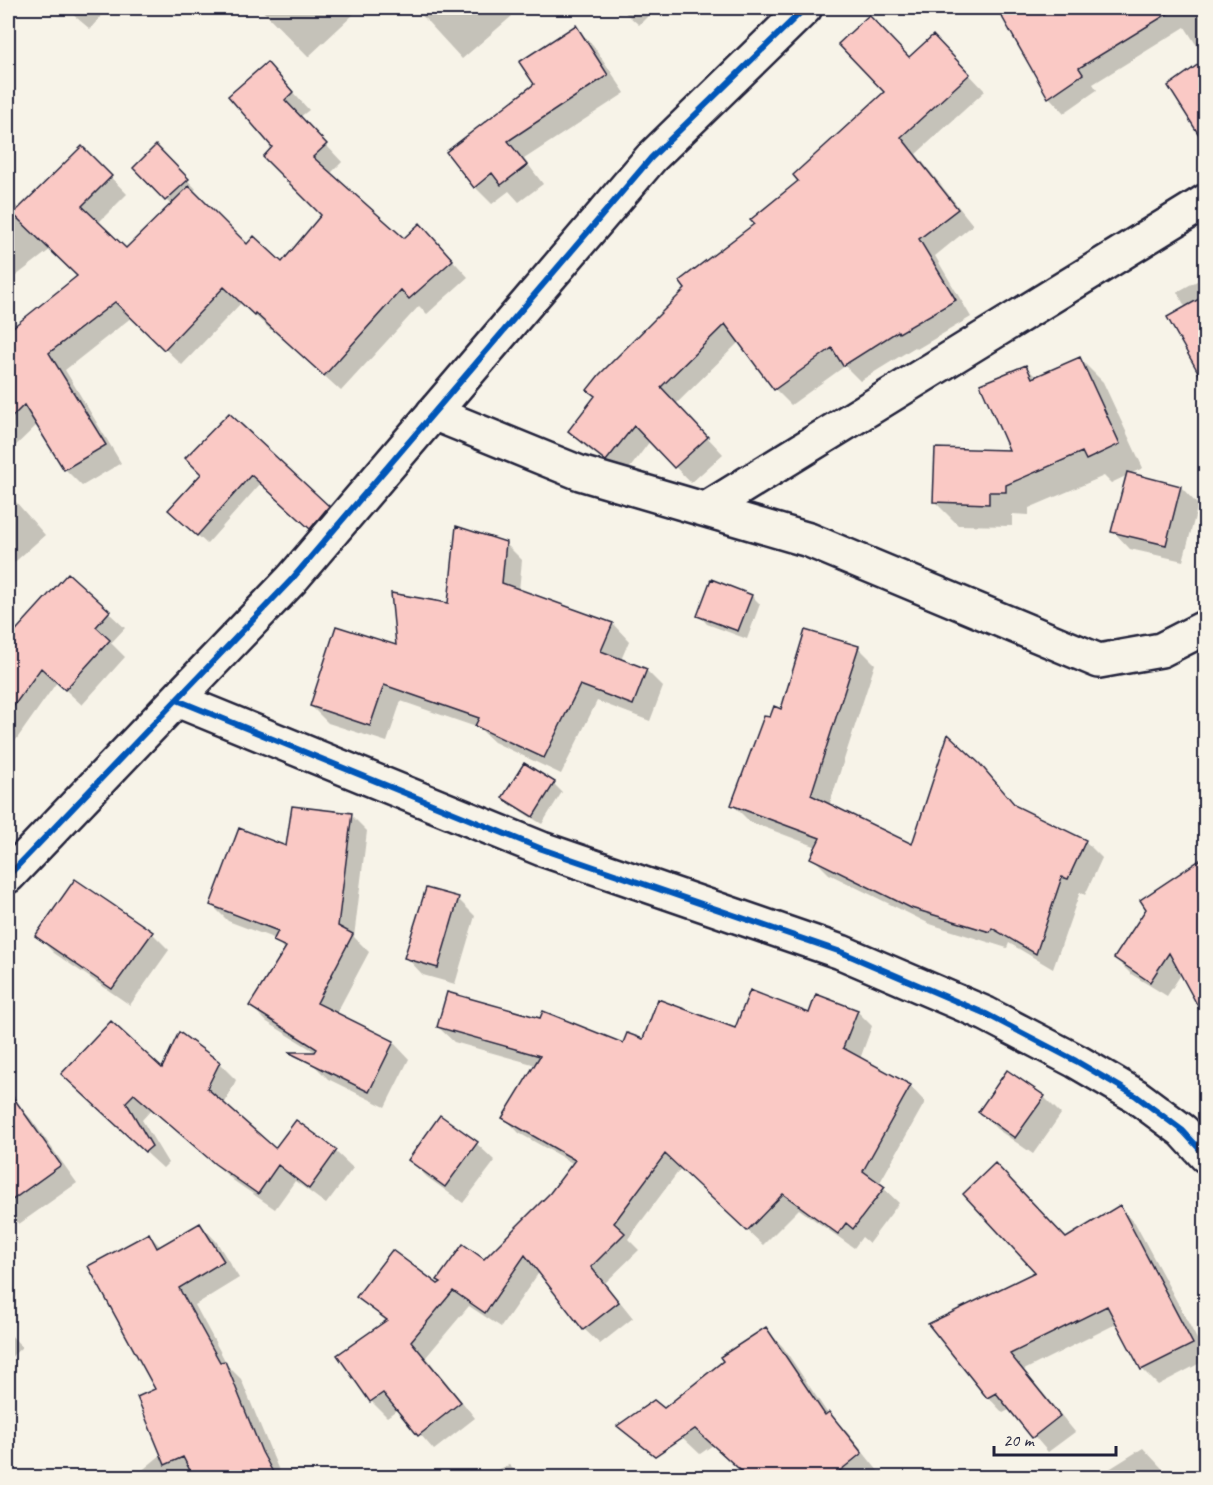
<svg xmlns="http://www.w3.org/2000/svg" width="1213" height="1485" font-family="Caveat,sans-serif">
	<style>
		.shadow { fill: #0003 }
		.building { fill: #fac9c5; stroke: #22223b; stroke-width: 1.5 }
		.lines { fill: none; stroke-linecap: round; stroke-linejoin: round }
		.street-casing { stroke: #22223b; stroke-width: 38 }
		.street { stroke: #f7f3e8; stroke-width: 33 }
		.cycleway-casing { stroke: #f7f3e8; stroke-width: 10 }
		.cycleway { stroke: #0057b8; stroke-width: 6 }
	</style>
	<rect width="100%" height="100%" fill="#f7f3e8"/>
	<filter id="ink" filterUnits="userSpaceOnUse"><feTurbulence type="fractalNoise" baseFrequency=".0167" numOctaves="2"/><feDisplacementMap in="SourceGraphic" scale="12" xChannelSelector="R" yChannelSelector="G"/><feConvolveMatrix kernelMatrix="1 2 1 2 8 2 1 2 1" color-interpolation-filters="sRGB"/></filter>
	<g filter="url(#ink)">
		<path class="shadow" d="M65,8H108L90,29Z
			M260,8H348L354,14L308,57Z
			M420,8H509L506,10L512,16L462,59L417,10Z
			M620,8H656L639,25Z
			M999,8H1206V60L1185,27L1093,84L1097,90L1064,113L1049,97Z
			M575,27L593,45L625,93L524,159L543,184L519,202L509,191L492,204L475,187L536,84Z
			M949,53L985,91L916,154L973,225L935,256L971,317L917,349L915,347L860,381L845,366L791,405L775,389L740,341L676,404L723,454L691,483L650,441L624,476L586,447L570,431L756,225L886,92L910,59Z
			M267,64L309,110L300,117L342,162L330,174L404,240L436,242L468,277L427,314L419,306L341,391L273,329L271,330L241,303L182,365L132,317L65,370L121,463L82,486L65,469L38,424L8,453V333L79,276L51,249L8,282V194L19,210L82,148L127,194L98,223L126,250L171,205L135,168L156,147L196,189L193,191L247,246L282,264L323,215L274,147Z
			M1206,276V379L1186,308L1177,292Z
			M1080,359L1103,382L1143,468L1130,474L1181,487L1198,505L1183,561L1130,549L1113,531L1128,475L1111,483L1104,476L1029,508V515L1012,514V526L958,525L935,502L1011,451L1026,367L1037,378Z
			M229,415L337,516L319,536L261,483L207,544L179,518L203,474Z
			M8,493L45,535L8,568Z
			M505,543L522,560L519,591L613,624L629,641L621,660L646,670L663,687L650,721L597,701L561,774L494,742L479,728L401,701L387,742L328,723L311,706L397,648L450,605Z
			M68,575L125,628L111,643L125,657L82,705L57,682L16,740L8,734V657Z
			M712,581L752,596L760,604L747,639L707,624L699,615Z
			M858,647L875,664L829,806L913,846L979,765L1019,810L1085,841L1102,858L1085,895L1080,892L1053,969L1009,943L1007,948L930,924L829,874L812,857L817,847L750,822L733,805L771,719Z
			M1206,732V752L1197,743Z
			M554,784L562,792L542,824L512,806L504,798Z
			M351,815L367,831L354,937L369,952L336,1014L393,1042L409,1059L385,1107L328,1079L312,1063L317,1053L267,1022L251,1006L285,951L276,939L228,921L211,904L288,848Z
			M1159,893L1182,973L1167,996L1131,974L1115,958Z
			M458,899L475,916L455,984L423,975L406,957Z
			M152,933L169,950L130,1005L54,953L37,936Z
			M857,1011L872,1026L860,1059L910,1086L925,1102L879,1184L899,1203L869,1243L862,1237L854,1248L799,1209L763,1245L681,1168L628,1239L639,1250L605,1283L633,1318L600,1344L584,1329L540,1271L501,1327L469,1306L426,1357L475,1418L434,1450L398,1409L387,1417L371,1401L339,1355L387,1322L358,1296L438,1286L484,1261L551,1194L574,1164L519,1133L504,1117L536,1065L454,1042L438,1027L623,1045L643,1041L736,1030L810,1015Z
			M219,1063L236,1080L224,1105L276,1151L297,1122L336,1152L353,1168L326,1204L295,1181L275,1209L234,1181L152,1109L142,1120L168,1163L163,1168L79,1091L162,1070Z
			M1044,1097L1061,1114L1033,1154L997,1129L980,1112Z
			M14,1101L31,1119L77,1183L19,1224L8,1213V1106Z
			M441,1117L477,1144L495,1161L463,1203L427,1177L410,1160Z
			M1120,1207L1135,1223L1206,1356V1360L1158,1385L1142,1369L1118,1323L1024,1370L1075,1432L1048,1452L1011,1409L1003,1413L988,1397L1038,1272L1066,1240Z
			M200,1224L216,1241L239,1278L195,1305L228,1366L241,1379L282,1478H133L162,1454L149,1235L161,1247Z
			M766,1329L783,1347L828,1414L846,1431L878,1471L870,1478H749L713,1445L700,1454L682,1437Z
			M8,1332L22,1347L8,1360Z
			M1143,1448L1171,1478H1095Z
			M509,1465L522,1478H478Z"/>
		<path class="building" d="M997,8H1177L1079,68L1083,74L1048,98Z
			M869,15L909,57L933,35L970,74L901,137L958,209L919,239L956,300L899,333L898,331L843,366L832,348L774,390L725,324L661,387L708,437L674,468L634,426L606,461L568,431L595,396L587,390L599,375L685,289L679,281L754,224L750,220L798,181L793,175L884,92L838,44Z
			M576,25L608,75L508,141L527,165L501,185L492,173L474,188L446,152L534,84L519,62Z
			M1206,59V146L1168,86Z
			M267,62L293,92L285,100L327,144L313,157L404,238L420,223L453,260L409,299L401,290L324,376L255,313L254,315L224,287L164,350L115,302L49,353L106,445L64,470L24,405L8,421V331L77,276L13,214L82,146L112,176L82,206L126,248L189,186L247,244L254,236L282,262L321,215L263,157L272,147L228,96Z
			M156,145L189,179L165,201L133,168Z
			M1206,295V386L1167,317Z
			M1080,357L1120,444L1086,460L1082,452L1006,485V492H989V504L933,502L935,448L1009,450L980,384L1026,365L1032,378Z
			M229,413L329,506L310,529L251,475L197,536L168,510L201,474L185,458Z
			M1127,472L1181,486L1166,545L1111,532Z
			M456,526L506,542L502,583L613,623L601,651L647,669L633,705L580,685L544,758L475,726L479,718L384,685L370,726L310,706L336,626L396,645L391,593L448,603Z
			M68,573L110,611L96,627L110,640L65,690L41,668L8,714V639Z
			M711,579L752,595L738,631L697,616Z
			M805,630L859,646L811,795L912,844L948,734L980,764L1016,806L1086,840L1068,879L1062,877L1036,954L992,928L990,932L911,908L810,858L820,838L731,805L764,716L770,717L774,706L781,709Z
			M524,763L555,782L533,817L502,798Z
			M292,806L352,813L338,926L353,934L317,1003L394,1041L369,1092L288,1052H315L317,1049L249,1006L286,947L273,941L278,931L210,905L239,828L286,846Z
			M1206,856V1021L1169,953L1150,982L1114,958L1146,909L1140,900Z
			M75,879L153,932L112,989L35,936Z
			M426,888L459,897L438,968L404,958Z
			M750,990L809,1013L816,994L858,1010L843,1048L911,1085L863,1171L885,1187L853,1229L846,1223L838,1234L783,1194L747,1231L665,1154L614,1223L625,1233L591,1267L619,1302L583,1330L525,1255L485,1313L453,1291L411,1341L461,1402L418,1436L383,1393L370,1402L337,1355L387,1320L356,1297L392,1250L438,1284L441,1282L437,1280L463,1244L484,1259L550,1193L575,1160L502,1118L540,1056L437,1027L447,992L540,1018L543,1011L623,1043L627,1033L643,1039L658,999L735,1028Z
			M111,1021L162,1068L179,1032L220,1062L207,1088L275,1148L296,1120L337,1150L309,1189L278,1165L258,1194L215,1164L134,1094L126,1102L152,1146L145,1152L61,1074Z
			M1007,1070L1045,1096L1015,1138L978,1112Z
			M8,1090L61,1165L8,1203Z
			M440,1115L478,1142L445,1187L408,1160Z
			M995,1163L1066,1238L1120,1205L1193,1344L1141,1370L1107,1306L1010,1354L1060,1416L1032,1438L996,1393L987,1398L928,1324L1035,1272L963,1194Z
			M200,1223L224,1261L179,1288L220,1362L225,1361L262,1452L276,1478H194L183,1457L165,1465L137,1397L155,1389L88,1266L149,1233L157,1248Z
			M766,1327L825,1415L829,1412L862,1453L831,1478H749L695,1429L655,1456L617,1426L654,1400L664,1408L723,1361L720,1357Z"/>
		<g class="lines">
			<g class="street-casing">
				<path id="street" d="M433,413L580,473L809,540L1099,661L1161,650L1206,627
					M706,509L1206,201
					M177,700L542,849L841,952L986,1014L1076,1061L1136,1096L1183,1131L1206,1156
					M8,876L292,579L651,158L805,8"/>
			</g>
			<use href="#street" class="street"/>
			<g class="cycleway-casing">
				<path id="cycleway" d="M177,700L542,849L841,952L986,1014L1076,1061L1136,1096L1183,1131L1206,1156
					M8,876L292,579L651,158L805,8"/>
			</g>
			<use href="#cycleway" class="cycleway"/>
		</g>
	</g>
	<rect width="1213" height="1485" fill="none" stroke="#f7f3e8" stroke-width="30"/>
	<rect x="15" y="15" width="1183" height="1455" fill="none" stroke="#22223b" stroke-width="2" filter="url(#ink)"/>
	<path d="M994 1446v9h122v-9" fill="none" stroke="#22223b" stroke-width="3"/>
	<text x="1003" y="1446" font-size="18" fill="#22223b" stroke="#f7f3e8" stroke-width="4.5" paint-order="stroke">20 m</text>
</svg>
